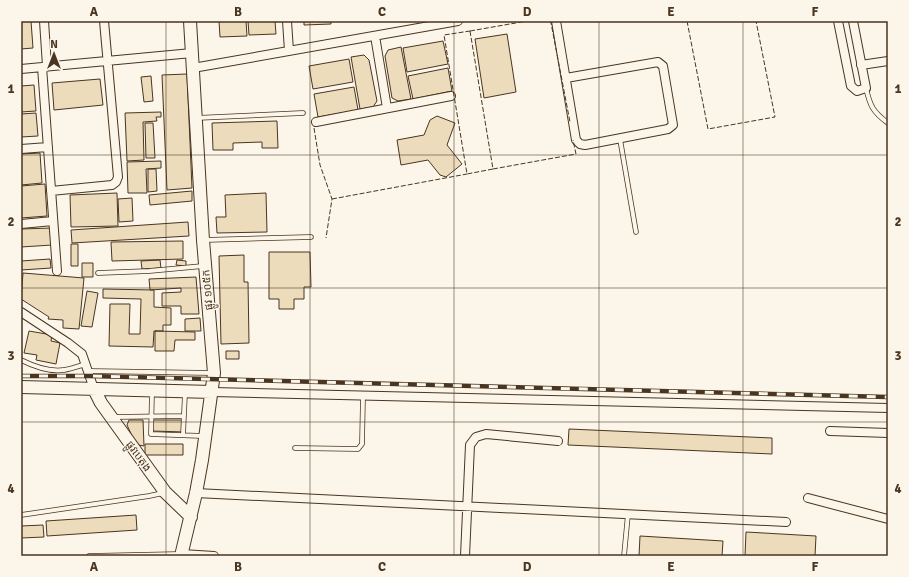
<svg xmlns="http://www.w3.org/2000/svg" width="909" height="577" font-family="Signika,'Noto Sans Khmer',sans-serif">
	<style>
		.building { fill: #ecdcbc; stroke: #4a3520 }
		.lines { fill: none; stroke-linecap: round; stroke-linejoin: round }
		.lane-casing { stroke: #4a3520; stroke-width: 5.5 }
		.street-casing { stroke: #4a3520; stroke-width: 10 }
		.secondary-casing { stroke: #4a3520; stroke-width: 14 }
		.lane { stroke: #fbf6e9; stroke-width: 4 }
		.street { stroke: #fbf6e9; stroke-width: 8 }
		.secondary { stroke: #fbf6e9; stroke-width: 12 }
		.rail-casing { stroke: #4a3520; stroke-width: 4.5 }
		.rail { stroke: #fbf6e9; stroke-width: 3; stroke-dasharray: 9; stroke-linecap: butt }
		.fence { stroke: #4a3520; stroke-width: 1; stroke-dasharray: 5 2; stroke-linecap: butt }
		.grid { fill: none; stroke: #4a3520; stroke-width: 1; stroke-opacity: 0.55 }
		.labels { text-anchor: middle; stroke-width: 3; stroke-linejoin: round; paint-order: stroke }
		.street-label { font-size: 11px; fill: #4a3520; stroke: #fbf6e9 }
		.neatline { fill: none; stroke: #4a3520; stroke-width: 1.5 }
		.grid-label { font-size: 13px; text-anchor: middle; font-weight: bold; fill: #4a3520 }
	</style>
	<rect width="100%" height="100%" fill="#fbf6e9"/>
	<path class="building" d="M21,21H31L33,48L21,49Z
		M219,21H246L247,36L220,37Z
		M248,21H275L276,34L249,35Z
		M304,21H331V24L304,25Z
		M507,34L516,92L484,98L475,39Z
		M443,41L448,64L407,72L403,48Z
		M401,47L411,99L398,101L392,98L385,56L388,50Z
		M364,55L369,60L377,101L373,107L360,109L351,57Z
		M349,59L353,82L313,89L309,66Z
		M448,68L452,91L413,99L408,76Z
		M187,74L192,188L167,190L162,75Z
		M151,76L153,101L144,102L141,77Z
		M100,79L103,105L54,110L52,83Z
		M34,85L36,111L21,112V86Z
		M354,87L358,110L318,117L314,94Z
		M161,112V117H156L157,121L143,122L144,160L127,161L125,113Z
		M36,113L38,136L21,137V114Z
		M437,116L455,123L447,145L462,164L446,177L440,175L428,160L401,165L397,140L424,135L430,120Z
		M277,121L278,148H262V142L233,143V150H213L212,123Z
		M145,123H153L155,158H146Z
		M40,153L42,183L21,185V154Z
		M161,161V168L146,169L147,193H128L127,162Z
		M148,169H156L157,191L148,192Z
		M45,184L47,216L21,218V186Z
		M192,191V201L150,205L149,195Z
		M117,193L118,226L71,227L70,195Z
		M266,193L267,232L217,233L216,217H226L225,195Z
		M132,198L133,221L119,222L118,199Z
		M188,222L189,236L72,243L71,230Z
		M52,228V245L21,247V229Z
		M183,241V259L112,261L111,242Z
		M71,244H78V266H71Z
		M269,252H310L311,287H304V299H294V309H279V299H269Z
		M244,255V282H248L249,343L221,344L219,256Z
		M50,259L51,268L21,270V261Z
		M160,260L161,268L142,269L141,261Z
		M177,260L186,261V266L176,265Z
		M82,263H93V277H82Z
		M23,273L84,278L79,329L63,328V320L48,319L49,317L21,299Z
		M196,277L199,314H181V306H162V293L181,292V288L150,290L149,279Z
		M103,289L154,290V307L171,308V325H163V331H154L153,347L109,346L110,304H130L129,334H140L141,299L103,298Z
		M87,291L98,293L92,327L81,326Z
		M200,318L201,331H185V319Z
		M29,331L52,335L51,341L60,343L56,364L36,360L37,355L24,353Z
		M155,331L195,332V340H175L174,351H155Z
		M226,351H239V359H226Z
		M129,420H143L144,446L138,445L133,438L127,425Z
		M152,420H185V432L152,431Z
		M569,429L772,438V454L568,445Z
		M145,444H183V455H145Z
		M136,515L137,530L47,536L46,521Z
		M43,525L44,537L21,538V526Z
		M746,532L816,536L815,556H745Z
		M640,536L723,541L722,556H639Z"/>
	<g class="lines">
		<g class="lane-casing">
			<path id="lane" d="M866,88C870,106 873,112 888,123
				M196,118L303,113
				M620,139L636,232
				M204,240L311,237
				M98,273L149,271L203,266
				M21,360C33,366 50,372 64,370C71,369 79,366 86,364
				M88,371L212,373
				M152,392L151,434L203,436
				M113,417L184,416
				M183,435L185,393
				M295,448L358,449L362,444L363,396
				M21,515L149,496L163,493
				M89,556L181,554
				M624,556L628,514"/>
		</g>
		<g class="street-casing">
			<path id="street" d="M44,21L47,66
				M287,21L289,51
				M556,21L576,140L580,144L585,145L668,129L673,125L663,66L658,62L566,78
				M838,21L851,86L857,91L866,88L853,21
				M375,36L387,108
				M861,65L888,61
				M42,67L57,271
				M193,68L458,21
				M21,69L192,53
				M316,122L451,96
				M21,149L48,147
				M51,191L112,185L116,182L118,177L104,21
				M21,224L53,221
				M21,312L68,343L82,354L94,389
				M212,392L888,408
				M830,431L888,433
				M196,493L786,522
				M808,498L888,519
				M182,554L214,556
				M465,556L470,445L476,437L486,434L558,441"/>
		</g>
		<g class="secondary-casing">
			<path id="secondary" d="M21,387L212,392
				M94,389L101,403L165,492L191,517
				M181,556L196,493L202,460L214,373L203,240L190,21"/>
		</g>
		<use href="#lane" class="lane"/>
		<use href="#street" class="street"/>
		<use href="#secondary" class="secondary"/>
		<g class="rail-casing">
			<path id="rail" d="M21,376H90L888,397"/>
		</g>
		<use href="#rail" class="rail"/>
		<path class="fence" d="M549,21L551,23L570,122
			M687,21L708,129L775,117L756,21
			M470,31L493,169L467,174L444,35Z
			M470,31L527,21
			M314,128L320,165L332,199L326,238
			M493,169L576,154L573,140
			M332,199L467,174"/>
	</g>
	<path class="grid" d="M166,21V556M310,21V556M454,21V556M599,21V556M743,21V556M21,155H888M21,288H888M21,422H888"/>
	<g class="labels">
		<g class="street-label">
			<text transform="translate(207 290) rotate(-95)" y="4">ផ្លូវ ១០៥ក</text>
			<text transform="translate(139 456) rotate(54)" y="4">ផ្លូវបេតុង</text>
		</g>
	</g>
	<rect width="909" height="577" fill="none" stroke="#fbf6e9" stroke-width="44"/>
	<g transform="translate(54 54)" stroke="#fbf6e9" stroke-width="3" paint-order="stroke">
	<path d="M0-3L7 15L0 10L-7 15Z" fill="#4a3520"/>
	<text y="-6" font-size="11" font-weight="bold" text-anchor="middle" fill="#4a3520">N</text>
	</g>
	<rect x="22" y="22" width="865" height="533" class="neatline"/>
	<g class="grid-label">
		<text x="94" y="16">A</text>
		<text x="238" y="16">B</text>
		<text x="382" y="16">C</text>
		<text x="527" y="16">D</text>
		<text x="671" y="16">E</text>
		<text x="815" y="16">F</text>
		<text x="11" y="93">1</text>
		<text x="898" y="93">1</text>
		<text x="11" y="226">2</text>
		<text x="898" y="226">2</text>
		<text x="11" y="360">3</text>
		<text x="898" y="360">3</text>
		<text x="11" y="493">4</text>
		<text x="898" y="493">4</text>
		<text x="94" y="571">A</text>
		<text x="238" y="571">B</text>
		<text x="382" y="571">C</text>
		<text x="527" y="571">D</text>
		<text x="671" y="571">E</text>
		<text x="815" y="571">F</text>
	</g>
</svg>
